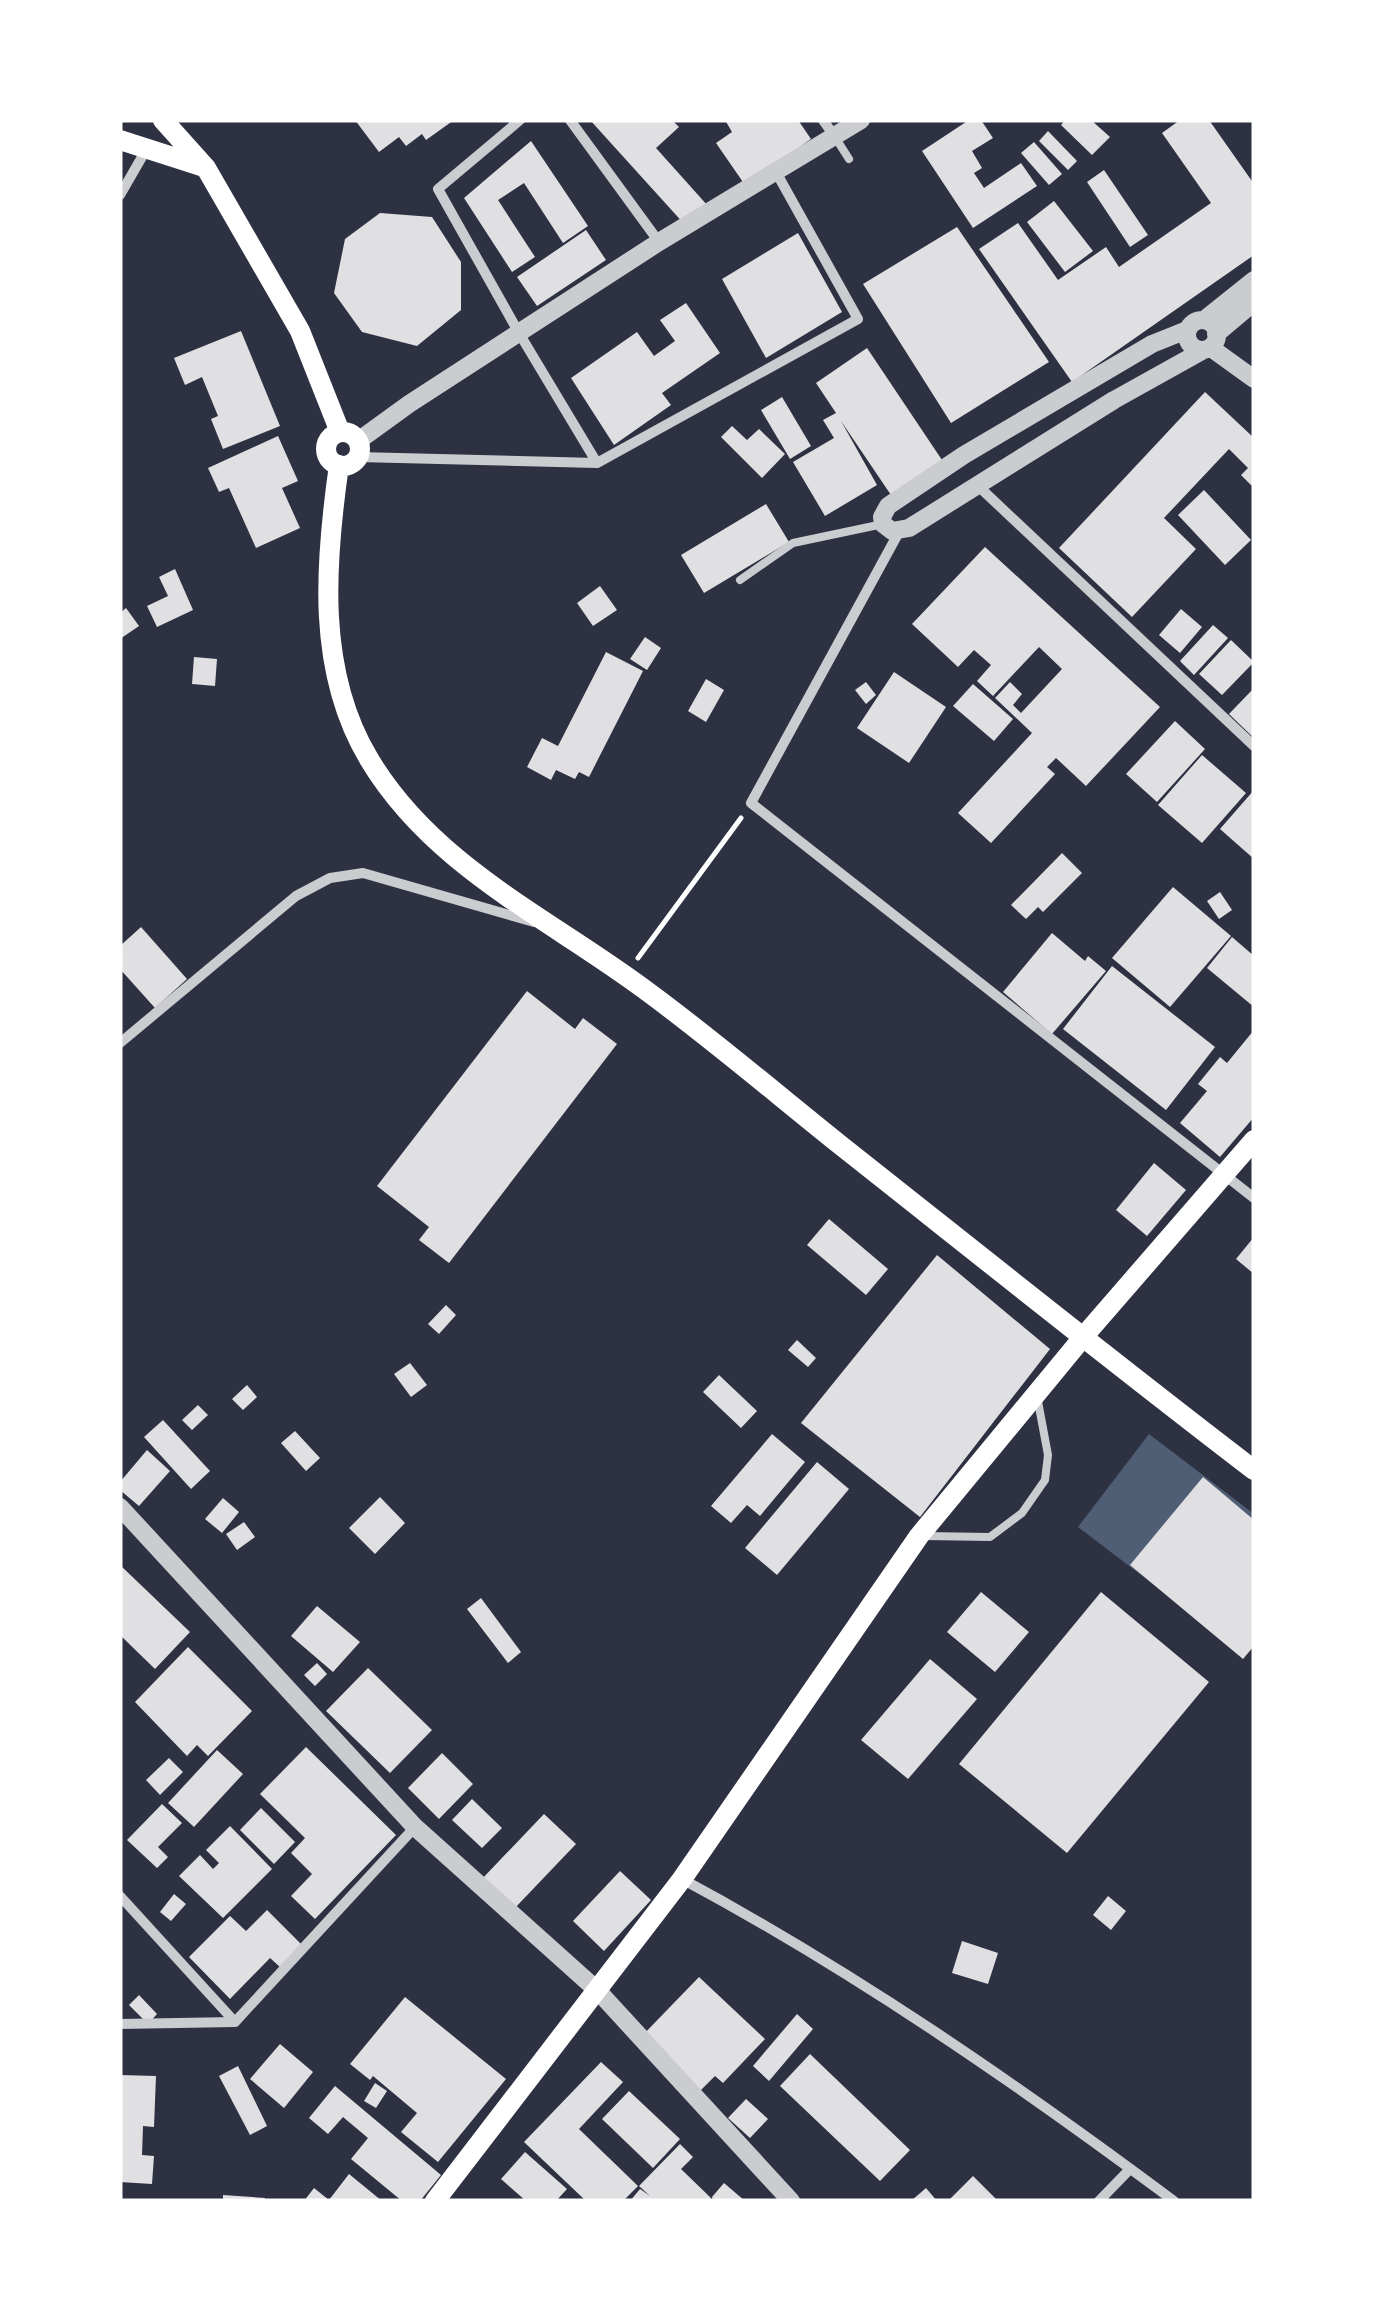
<svg xmlns="http://www.w3.org/2000/svg" width="1374" height="2321" font-family="Overpass,sans-serif">
	<style>
		.water { fill: #4f5d75 }
		.building { fill: #e0e0e3 }
		.lines { fill: none; stroke-linecap: round; stroke-linejoin: round }
		.path { stroke: #fff; stroke-width: 5 }
		.service { stroke: #caccd0; stroke-width: 8 }
		.minor { stroke: #caccd0; stroke-width: 10 }
		.tertiary { stroke: #caccd0; stroke-width: 18 }
		.secondary { stroke: #fff; stroke-width: 20 }
	</style>
	<rect width="100%" height="100%" fill="#2d3142"/>
	<path class="water" d="M1149,1434L1254,1514V1593L1221,1636L1078,1527Z"/>
	<path class="building" d="M355,120H454L426,140L422,134L406,146L399,137L379,152Z
		M590,120H672L679,127L656,148L708,206L686,226Z
		M725,120H798L811,139L745,185L716,143L732,132Z
		M969,120H981L993,138L972,151L982,168L974,173L984,188L1021,163L1037,186L973,228L922,151Z
		M1065,120H1091L1110,137L1092,155L1061,125Z
		M1180,120H1209L1254,184V255L1072,382L979,249L1018,223L1058,280L1106,247L1119,267L1211,203L1162,133Z
		M1048,131L1077,161L1068,170L1039,141Z
		M531,141L588,226L563,243L524,183L498,200L535,257L512,272L464,198Z
		M1034,142L1062,174L1049,185L1021,153Z
		M1104,170L1148,235L1130,247L1087,182Z
		M1054,201L1093,251L1065,272L1027,222Z
		M380,213L432,217L461,262V310L417,346L362,332L334,293L345,239Z
		M957,227L1049,362L951,423L863,284Z
		M586,230L606,260L537,306L517,277Z
		M798,233L842,312L766,358L722,279Z
		M686,303L720,353L662,393L671,405L614,445L571,378L637,332L654,356L675,341L660,320Z
		M241,331L280,426L223,449L211,419L218,416L202,377L185,385L174,358Z
		M867,348L944,463L893,498L841,421L877,485L825,516L793,462L834,438L823,420L836,413L816,383Z
		M1205,392L1254,438V488L1241,475L1248,468L1229,449L1164,518L1196,549L1132,617L1059,548Z
		M782,397L811,446L790,459L761,410Z
		M732,426L747,440L759,429L785,454L762,478L721,437Z
		M278,436L298,481L282,488L300,528L256,548L229,488L219,492L208,468Z
		M1204,490L1251,540L1225,565L1178,515Z
		M766,504L789,542L704,593L681,555Z
		M985,547L1160,707L1086,786L1056,758L1047,767L1055,774L991,843L958,813L1032,733L995,698L1010,682L1022,694L1013,705L1021,713L1062,669L1039,647L993,696L977,681L991,665L974,650L958,667L912,624Z
		M175,569L193,610L157,627L147,606L168,596L159,577Z
		M600,586L617,610L593,626L577,603Z
		M126,608L139,626L120,639V613Z
		M1181,609L1202,627L1180,653L1159,635Z
		M1213,625L1228,638L1194,675L1180,661Z
		M645,637L661,648L647,670L630,659Z
		M1231,640L1254,662L1222,695L1199,674Z
		M606,652L643,671L589,777L579,772L575,779L556,770L551,780L527,767L542,738L558,746Z
		M194,657L217,659L215,686L192,684Z
		M894,672L946,707L909,763L857,728Z
		M706,679L724,690L706,722L688,711Z
		M866,682L876,695L866,704L855,690Z
		M973,684L1013,719L994,741L953,706Z
		M1254,688V738L1229,714Z
		M1175,721L1205,749L1157,802L1126,774Z
		M1202,755L1246,793L1202,843L1158,805Z
		M1254,790V859L1220,829Z
		M1062,853L1082,873L1043,912L1038,907L1026,919L1011,905Z
		M1173,887L1231,936L1170,1007L1112,958Z
		M1220,892L1232,910L1219,919L1207,901Z
		M141,927L187,979L155,1008L120,969V946Z
		M1052,933L1085,961L1088,956L1106,971L1052,1034L1003,992Z
		M1232,937L1254,956V1007L1207,968Z
		M1112,966L1215,1047L1166,1110L1063,1029Z
		M527,991L575,1029L583,1018L617,1044L449,1263L419,1240L429,1227L377,1186Z
		M1254,1030V1117L1220,1157L1180,1123L1207,1091L1198,1084L1220,1057L1227,1063Z
		M1154,1163L1186,1190L1147,1236L1116,1210Z
		M829,1219L888,1269L866,1295L807,1245Z
		M1254,1237V1274L1236,1259Z
		M937,1255L1050,1349L920,1517L801,1423Z
		M446,1305L456,1315L439,1334L428,1324Z
		M797,1340L816,1358L808,1367L788,1350Z
		M410,1363L427,1385L411,1397L394,1374Z
		M719,1375L757,1411L741,1428L703,1392Z
		M247,1385L257,1397L243,1410L232,1399Z
		M198,1405L208,1415L192,1430L182,1420Z
		M163,1420L210,1471L191,1489L144,1437Z
		M295,1431L320,1458L306,1471L281,1443Z
		M772,1434L805,1462L760,1516L747,1505L731,1523L711,1506Z
		M147,1450L170,1471L139,1506L120,1490V1482Z
		M817,1462L849,1489L777,1575L745,1548Z
		M1203,1477L1254,1520V1646L1243,1659L1130,1565Z
		M380,1497L405,1523L375,1554L349,1528Z
		M223,1498L239,1512L222,1533L205,1519Z
		M244,1522L255,1537L237,1550L226,1534Z
		M120,1565L190,1632L155,1669L120,1635Z
		M981,1592L1029,1632L995,1672L947,1632Z
		M1101,1592L1209,1682L1067,1853L959,1764Z
		M481,1598L521,1652L508,1663L467,1609Z
		M317,1606L360,1642L333,1672L291,1636Z
		M188,1647L252,1711L208,1756L197,1745L187,1756L135,1702Z
		M930,1659L977,1699L908,1779L861,1740Z
		M317,1663L327,1674L315,1686L304,1675Z
		M368,1668L432,1730L390,1773L326,1711Z
		M306,1747L396,1835L315,1919L291,1896L312,1874L291,1853L305,1838L260,1794Z
		M217,1750L243,1774L194,1827L168,1803Z
		M442,1753L473,1784L439,1819L408,1788Z
		M169,1758L183,1772L160,1795L146,1780Z
		M472,1799L502,1828L482,1848L452,1820Z
		M162,1804L182,1823L158,1847L168,1857L157,1868L127,1840Z
		M261,1808L295,1842L274,1864L240,1830Z
		M544,1814L576,1844L513,1910L481,1880Z
		M230,1826L272,1869L223,1918L179,1876L200,1855L213,1869L219,1863L206,1850Z
		M620,1871L651,1900L604,1951L573,1921Z
		M174,1894L186,1904L171,1921L160,1912Z
		M1108,1896L1126,1911L1111,1930L1093,1915Z
		M267,1910L302,1945L280,1967L270,1958L230,1999L189,1957L230,1916L246,1931Z
		M962,1941L998,1953L988,1984L952,1973Z
		M699,1977L765,2039L723,2083L715,2076L698,2093L640,2038Z
		M139,1995L157,2014L148,2024L129,2005Z
		M405,1997L506,2079L438,2162L401,2132L417,2113L373,2076L370,2080L350,2064Z
		M797,2014L813,2029L769,2081L753,2066Z
		M280,2044L313,2072L284,2108L250,2079Z
		M810,2054L910,2150L880,2181L780,2086Z
		M601,2062L623,2082L579,2129L638,2186L623,2201H586L524,2142Z
		M238,2066L267,2126L250,2135L219,2076Z
		M120,2075L156,2076L154,2127L143,2126L142,2155L154,2156L152,2184L120,2182Z
		M375,2083L387,2091L376,2108L364,2101Z
		M335,2086L441,2175L420,2201H402L351,2159L368,2138L343,2117L328,2134L309,2118Z
		M629,2091L680,2139L653,2168L602,2119Z
		M746,2099L768,2119L750,2138L728,2118Z
		M680,2144L693,2157L681,2169L711,2198L708,2201H630L640,2189L650,2196L639,2186Z
		M525,2152L567,2189L556,2201H526L501,2179Z
		M349,2174L382,2201H304L314,2188L329,2200Z
		M973,2176L998,2201H948Z
		M724,2183L745,2201H713L712,2197Z
		M926,2188L937,2201H911Z
		M223,2195L265,2198V2201H223Z"/>
	<g class="lines">
		<path class="path" d="M638,958L741,818"/>
		<path class="service" d="M835,137L849,159
			M740,580L793,543L883,524
			M924,1536L990,1537L1022,1513L1045,1480L1048,1455L1037,1396"/>
		<path class="minor" d="M520,120L438,189L519,333L597,463
			M570,120L659,242
			M823,120L835,137
			M120,195L146,150
			M358,457L597,463L858,319L776,172
			M976,484L1254,746
			M899,532L751,803L1254,1198
			M120,1043L296,896L330,878L363,873L534,922
			M682,1879C855,1972 1017,2084 1174,2201
			M120,1896L235,2022
			M120,2024L235,2022L415,1827
			M1099,2201L1130,2169"/>
		<path class="tertiary" d="M1187 335a15 15 0 1 1 30 0a15 15 0 1 1-30 0Z
			M1204,320L1254,280
			M1187,330L1152,344L964,455L888,506L882,517L883,524L892,531L909,528L1114,400L1202,351
			M1216,334L1254,302
			M1211,348L1254,379
			M358,441L409,404L659,242L861,120
			M120,1507L415,1827L598,1991L791,2201"/>
		<path class="secondary" d="M163,120L206,168L300,331L340,432
			M120,140L204,167
			M326 449a17 17 0 1 1 34 0a17 17 0 1 1-34 0Z
			M339,465C325,563 316,671 369,759C433,866 547,917 644,989C711,1038 774,1092 839,1144C977,1253 1114,1363 1254,1470
			M435,2201L682,1879L919,1536L1084,1336L1254,1140"/>
	</g>
	<rect width="1374" height="2321" fill="none" stroke="#ffffff" stroke-width="245"/>
</svg>
